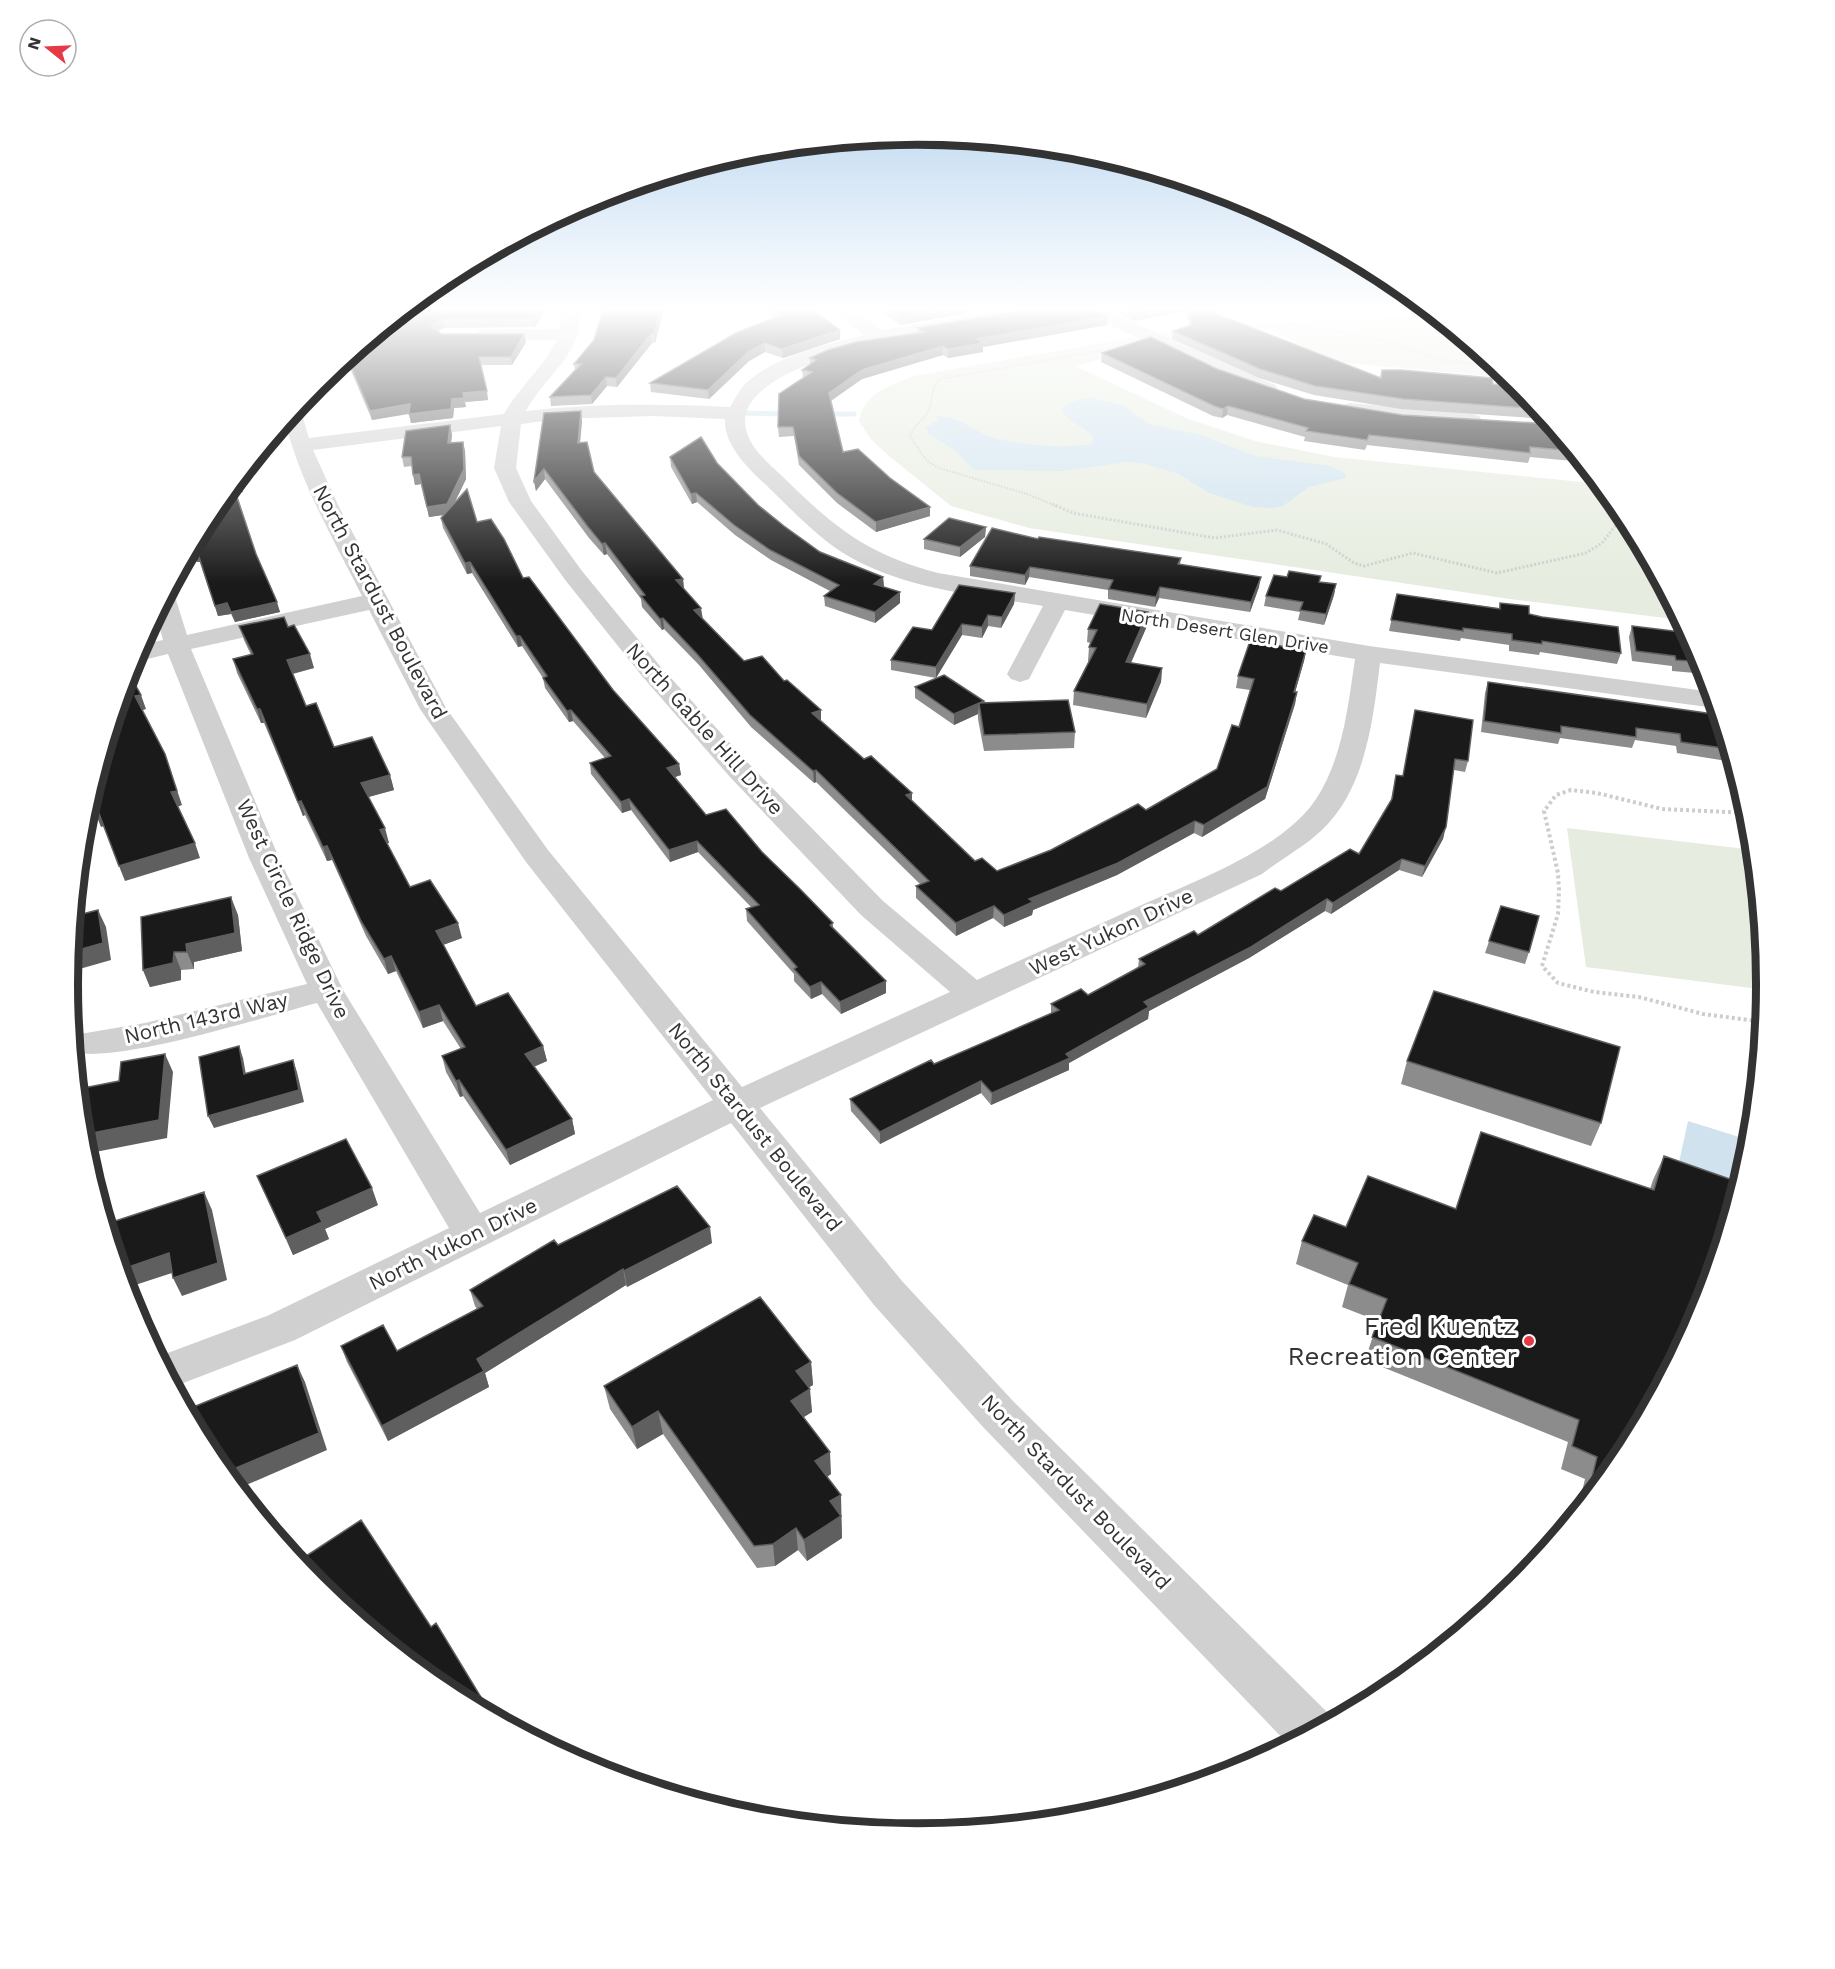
<svg xmlns="http://www.w3.org/2000/svg" width="1835" height="1969" font-family="'Work Sans',sans-serif">
	<style>
		.green { fill: #e6ecdf }
		.water { fill: #cfe2ee }
		.lines { fill: none; stroke-linecap: round; stroke-linejoin: round }
		.stream { stroke: #cfe2ee; stroke-width: 5 }
		.path-far2 { stroke: #cdcdcd; stroke-width: 2; stroke-dasharray: 1.5 1.5; stroke-linecap: butt }
		.path-far1 { stroke: #cdcdcd; stroke-width: 3; stroke-dasharray: 2 2; stroke-linecap: butt }
		.path { stroke: #cdcdcd; stroke-width: 4; stroke-dasharray: 3 3; stroke-linecap: butt }
		.minor { fill: #d0d0d0; fill-rule: evenodd }
		.wall { fill: #8c8c8c }
		.shaded-wall { fill: #5f5f5f }
		.building { fill: #1a1a1a; stroke: #5f5f5f; stroke-width: 1.5 }
		.poi-dot { fill: #e63946; stroke: #fff; stroke-width: 2 }
		.labels { text-anchor: middle; stroke-width: 6; stroke-linejoin: round; paint-order: stroke }
		.far-street-label { font-size: 18px; fill: #333; stroke: #fff }
		.street-label { font-size: 21px; fill: #333; stroke: #fff }
		.near-poi-label { font-size: 26px; fill: #333; stroke: #fff; text-anchor: end }
		.rim { fill: none; stroke: #333; stroke-width: 8 }
	</style>
	<rect width="100%" height="100%" fill="#fff"/>
	<path class="green" d="M1435,315L1512,378L1346,363L1304,347L1271,329L1176,339L1075,366L1186,418L1255,441L1334,457L1601,484L1624,513L1682,620L1510,599L1029,528L951,506L889,456L870,438L859,421C866,391 888,387 914,376L1198,326Z
		M1567,828L1754,850L1767,990L1586,967Z"/>
	<path class="water" d="M1089,397L1122,405L1149,424L1201,435L1256,456L1330,466L1346,474L1345,478L1309,487L1283,506L1271,508L1253,507L1209,493L1179,474L1142,463L1126,462L1064,471L974,470L956,451L929,434L926,427L939,420L936,416C959,415 972,431 992,437C1018,445 1063,449 1090,444L1094,438C1085,426 1069,424 1062,410L1066,404Z
		M1688,1121L1752,1141L1740,1187L1678,1167Z"/>
	<g class="lines">
		<path class="stream" d="M739,413L791,414
			M823,414H854"/>
		<path class="path-far2" d="M1245,327L1294,325L1317,328L1382,340L1441,360L1497,366
			M1056,506L1027,494L939,468L927,461L910,437C913,425 924,421 929,410C933,398 930,389 940,379L1122,347"/>
		<path class="path-far1" d="M1052,504L1073,513L1215,538L1277,530L1326,544L1354,563L1364,566L1413,553L1497,573L1586,553L1602,543L1619,521L1627,518"/>
		<path class="path" d="M1749,813L1662,809L1597,793L1571,790L1556,795L1544,811L1558,873L1559,890L1558,914L1542,966L1558,983L1594,992L1639,997L1703,1014L1764,1022"/>
		<path class="minor" d="M562,307H580C579,316 580,327 577,336C567,365 540,384 526,411C594,403 662,404 730,407C735,399 740,389 746,383C777,355 825,345 864,335L826,307H847L882,330L1015,307H1060L1051,312C996,321 746,349 745,421C745,444 766,461 782,476C834,527 866,554 938,573L1369,646L1713,692L1717,707L1715,708L1380,663C1373,720 1366,788 1322,830C1304,847 1281,859 1262,874L760,1108L902,1281L1013,1401L1330,1715L1332,1722L1289,1745L983,1427L874,1305L731,1123L295,1340L173,1387L157,1357L267,1316L449,1228L317,1003C267,1016 117,1064 74,1052V1035L145,1023L307,984L249,858L168,654L135,662L132,659L140,645L163,640L156,615L167,594L176,600L187,635L362,596C334,540 300,483 285,421L297,407L300,408L309,438L504,414C519,387 544,367 557,340H481L472,335L481,330L560,329ZM653,416L725,419C724,445 747,467 765,484C789,507 812,532 840,551C899,589 976,595 1043,606L1007,674L1011,679L1020,682L1029,679L1065,610L1355,659C1348,706 1343,758 1316,799C1283,850 1190,883 1135,908C1082,932 1030,956 977,980L883,901L750,765L660,666L582,571L531,501L516,468L521,424L560,419ZM501,426L494,468L509,502L566,581L642,676L730,777L861,915L950,992L742,1087L548,850L446,708L339,507L313,450ZM369,610L420,709L526,862L713,1100L480,1213L343,990L279,858L191,649Z
			M1075,307H1099L1275,385L1278,389L1275,393H1261L1078,311Z
			M1350,403L1472,414L1479,416L1482,420L1479,424L1472,426L1343,413L1340,409L1343,405Z"/>
	</g>
	<path class="wall" d="M409,307H547L535,327L444,328L438,331L442,334L526,342L512,365H481L488,400L465,402L466,407L454,408L453,418L411,423L409,414L372,420L346,359Z
		M760,307H809L840,339L783,358L765,352L749,361L709,399L651,392L650,383L774,318Z
		M875,307H1001L900,325Z
		M1105,307H1393V308L1211,312L1380,378L1382,370L1493,384L1521,386L1547,419L1401,409L1314,395L1259,378L1172,339L1173,331L1189,325L1186,311L1133,321Z
		M663,312L655,343H652L617,387L607,386L592,404L551,406L550,397L575,371L574,364Z
		M1107,325L983,347V352L948,358L943,355L862,379L831,401L843,452L930,516L876,532L837,503L799,465L794,436L779,437L778,427L803,378L802,370L810,364V358L917,333V328Z
		M1102,353L1217,369L1304,399L1402,415L1552,424L1583,462L1530,457L1528,463L1367,445L1365,450L1304,441L1305,437L1227,415L1222,418L1213,416L1101,362Z
		M582,421L580,443L594,472L683,579L684,589L702,619L744,661L821,721L912,801L975,861L997,871L1051,850L1146,810L1217,769L1239,727L1250,690L1236,688L1238,676L1306,650L1304,661L1295,692H1297L1295,704L1265,799L1202,837L1194,833L1117,875L1033,910L1032,915L1004,927L993,918L956,936L916,898V886L920,884L816,782L814,783L751,727L699,665L664,629L662,630L642,607L641,599L607,554L604,555L589,538L545,479L536,491L534,481Z
		M450,425L452,435L451,443L463,442L465,451L466,479L454,504L477,522L613,690L679,764L681,775L675,777L706,815L762,852L833,923V928L886,981V993L841,1014L822,994L811,999L794,981V974L747,921L746,909L751,907L698,852L670,862L631,810L622,813L591,774L590,763L605,758L573,721L569,722L545,688L543,678L522,646L518,647L472,573L467,574L443,528L441,518L444,515L429,517L421,484L415,485L412,466L404,467L402,457Z
		M670,457L717,463L758,505L784,526L820,552L883,577L884,587L900,592V603L875,623L825,606L824,596L830,591L771,560L735,535L697,502L692,504L671,467Z
		M238,478L243,492L236,493L256,554L280,612L235,622L231,614L218,616L200,562H197L194,552Z
		M986,527L985,537L960,557L924,549V539Z
		M1038,539L1181,558L1180,565L1259,587L1250,612L1159,598L1155,607L1108,599V590L1029,577L1025,585L970,576V566Z
		M1320,582L1336,584L1334,595L1324,625L1298,620L1300,612L1264,606L1266,596Z
		M1015,593L1014,604L1001,628L988,626L982,638L962,635L936,678L984,701V703L1075,732L1074,748L984,751L978,719V714L954,725L915,698V687L936,678L891,670V660L932,630Z
		M1397,594L1499,608L1500,603L1529,614L1621,653L1617,664L1540,652L1539,655L1509,651V645L1461,638L1460,641L1389,631Z
		M1148,612L1147,626L1131,663L1162,668L1161,682L1146,718L1073,705L1074,691L1089,661H1088L1089,647L1090,643L1087,642L1088,629Z
		M239,626L288,627L314,668L293,674L306,706L334,747L390,775L394,790L368,797L389,843H387L410,887L462,938L443,945L476,1006L543,1046L547,1061L534,1067L572,1119L575,1134L510,1165L463,1096L460,1097L446,1072L442,1056L461,1049L443,1021L423,1028L396,971L388,974L366,936L332,860L327,861L305,815L303,816L264,723H261L237,673L233,659L251,655L244,640Z
		M1632,626L1703,660L1707,674L1672,671V666L1632,661L1629,637Z
		M1488,682L1720,715L1734,761L1733,762L1677,753L1676,746L1635,740L1632,748L1560,738L1558,744L1481,732L1485,693Z
		M1415,710L1468,761L1465,772L1454,770L1443,839L1422,877L1399,870L1331,914L1325,911L1249,958L1149,1011L1148,1019L1069,1063V1070L991,1105L981,1093L880,1144L851,1111L850,1099L934,1064L1051,1014V1004L1088,995L1138,968L1139,959L1198,935L1281,891L1359,854L1391,800L1396,775L1403,776Z
		M1501,906L1529,952L1525,964L1485,953Z
		M238,915L242,951L194,962V969L181,970V980L150,987L143,970Z
		M1407,1061L1601,1123L1591,1146L1401,1084Z
		M1481,1132L1650,1189L1653,1180L1664,1156L1624,1457L1580,1510L1581,1509L1578,1508L1585,1479L1561,1469L1568,1442L1365,1360L1378,1321L1342,1307L1348,1285L1296,1264L1302,1241L1346,1227L1456,1209Z
		M257,1176L378,1205L325,1229L329,1239L293,1255Z
		M712,1243L627,1287L626,1285L485,1373L489,1387L388,1441L347,1362L341,1346L397,1351L477,1309L475,1306L470,1290L558,1245Z
		M811,1362L813,1385L809,1387L812,1412L803,1417L831,1474L827,1477L842,1517H841L842,1538L807,1561L798,1550L775,1566L757,1568L663,1434L637,1449L610,1409L604,1386Z"/>
	<path class="shaded-wall" d="M540,307H547L535,327L534,318Z
		M661,307H662L663,312L655,343L654,334Z
		M952,307H1001L900,325V316Z
		M1162,307H1186V311L1133,321L1134,312Z
		M1108,316L1107,325L983,347V352L948,358V349L977,339Z
		M442,319L444,328L434,333L432,328V324Z
		M840,330V339L783,358L782,349Z
		M524,334L526,342L512,365L511,357Z
		M651,334L652,343L617,387L616,378Z
		M765,343V352L749,361L709,399L708,390L748,352Z
		M943,346V355L862,379L829,402V393L862,370Z
		M606,377L607,386L592,404L591,395Z
		M487,391L488,400L465,402L463,393Z
		M464,398L466,407L454,408L453,418L411,423L409,414L452,399Z
		M410,404L412,413L372,420L370,411Z
		M1228,406L1227,415L1222,418L1223,409Z
		M581,411L582,421L579,453L578,443Z
		M450,425L452,435L450,452L448,443Z
		M463,442L465,451L466,479L449,514L429,517L427,507Z
		M544,469L545,479L536,491L534,481Z
		M419,474L421,484L415,485L413,475Z
		M240,482L243,492L236,493L233,485L235,483Z
		M696,493L697,502L692,504L691,494Z
		M930,507V516L876,532V522Z
		M986,527L985,537L960,557V547Z
		M605,543L607,554L604,555L602,544Z
		M197,551L200,562H197L194,552Z
		M470,562L472,573L467,574L465,563Z
		M1030,567L1029,577L1025,585V575Z
		M883,577L884,588L874,584Z
		M1261,577L1259,587L1250,612L1251,602Z
		M683,579L684,590L676,580Z
		M1336,584L1334,595L1324,625L1326,614Z
		M1160,587L1159,598L1155,607L1156,597Z
		M900,592V603L875,623V612Z
		M1015,593L1014,604L1001,628L1002,617Z
		M277,602L280,612L235,622L231,612Z
		M227,603L231,614L218,616L215,606Z
		M701,608L703,620L694,610Z
		M1148,612L1147,626L1125,676L1126,662Z
		M988,615V626L982,638V627Z
		M663,618L664,629L662,630L660,619Z
		M962,624V635L936,678V667Z
		M516,636H520L522,646L518,647Z
		M1306,650L1304,661L1292,703L1294,692Z
		M310,654L314,668L291,674L287,660Z
		M1162,668L1161,682L1146,718L1147,704Z
		M1297,692L1295,704L1265,799L1202,837L1204,825Z
		M141,695L146,709L140,711L135,696Z
		M979,703L978,714L954,725V714Z
		M257,709H260L264,723H261Z
		M571,710L573,721L569,722L567,711Z
		M821,710V722L812,713Z
		M165,754L182,805L177,807L171,792Z
		M679,764L681,775L669,779L667,768Z
		M816,770V782L814,783L813,771Z
		M390,775L394,790L365,798L361,783Z
		M912,793V805L906,795Z
		M629,799L631,810L622,813L621,802Z
		M301,801L305,815L303,816L298,802Z
		M98,811L104,826L101,827L95,812Z
		M1195,821L1194,833L1117,875L1033,910L1032,915L1004,927V915L1029,899Z
		M1446,827L1443,839L1422,877L1425,866Z
		M385,828L389,843L384,844L380,830Z
		M697,841L698,852L670,862L669,850Z
		M195,843L200,858L125,881L119,866Z
		M327,846L332,860L327,861L323,847Z
		M1402,859L1399,870L1331,914L1333,903Z
		M231,897L238,915L242,951L194,962V969L187,952L186,944Z
		M1327,899L1325,911L1249,958L1149,1011L1148,1019L1069,1063V1070L991,1105L992,1093L1144,1002Z
		M994,906L993,918L956,936V923Z
		M98,910L106,927L111,960L69,972L71,952Z
		M458,923L462,938L440,946L436,931Z
		M174,952L181,970V980L150,987L143,970Z
		M391,956L396,971L388,974L384,959Z
		M886,981V993L841,1014L840,1002Z
		M821,982L822,994L811,999L810,987Z
		M439,1005L443,1021L423,1028L419,1012Z
		M239,1046L243,1058L248,1086L244,1074Z
		M543,1046L547,1061L528,1069L525,1054Z
		M165,1054L173,1072L167,1138L85,1154L82,1135Z
		M293,1060L297,1072L304,1102L214,1128L208,1116Z
		M459,1080L463,1096L460,1097L456,1081Z
		M981,1081V1093L880,1144V1132Z
		M572,1119L575,1134L510,1165L506,1150Z
		M372,1188L378,1205L325,1229L329,1239L293,1255L286,1238L317,1212Z
		M204,1192L212,1210L227,1280L182,1296L173,1278Z
		M710,1227L712,1243L627,1287L624,1271Z
		M169,1253L178,1271L126,1288L120,1270Z
		M623,1269L626,1285L485,1373L489,1387L388,1441L382,1426L477,1359Z
		M811,1362L813,1385L798,1394L796,1371Z
		M297,1365L305,1382L327,1450L237,1489L224,1473Z
		M810,1389L812,1412L793,1424L791,1401Z
		M658,1411L663,1434L637,1449L632,1427Z
		M830,1452L831,1474L817,1484L815,1461Z
		M841,1495L842,1538L807,1561L804,1540L830,1501Z
		M796,1528L798,1550L775,1566L773,1544Z"/>
	<path class="building" d="M409,307H540L534,318L442,319L432,324V328L442,334H524L511,357H479L487,391L463,393L464,398L452,399L451,409L409,414L410,404L370,411L347,358Z
		M604,307H661L654,334H651L616,378L606,377L591,395L550,397L581,364H574L594,340Z
		M770,307H809L840,330L782,349L765,343L748,352L708,390L650,383L736,333L781,315Z
		M887,307H952L900,316Z
		M1043,307H1088L1108,316L977,339L983,343L948,349L943,346L862,370L829,393L843,452L858,449L890,478L930,507L876,522L837,493L799,456L793,427H778L779,394L812,372L802,370L816,360L810,358L828,350L856,342L924,332L917,328Z
		M1123,307H1162L1134,312Z
		M1188,307H1199L1381,378L1382,370H1401L1492,378L1493,384L1521,386L1539,409L1403,399L1315,386L1260,369L1173,331L1192,325Z
		M1151,337L1217,369L1304,399L1402,415L1552,424L1574,451L1530,447V453L1369,435L1367,440L1306,431L1308,428L1228,406L1223,409L1214,406L1102,353Z
		M581,411L578,443L587,442L594,472L683,579L676,580L701,608L694,610L744,661L762,656L784,681L787,680L821,710L812,713L864,759L871,756L912,793L906,795L975,861L982,858L997,871L1051,850L1138,804L1146,810L1217,769L1232,725L1239,727L1254,679L1238,676L1250,641L1306,650L1294,692H1297L1267,787L1204,825L1195,821L1118,863L1029,899L1033,902L1004,915L994,906L956,923L916,886L929,881L816,770L813,771L750,715L697,654L663,618L660,619L641,596L645,595L605,543L602,544L588,527L544,469L534,481L544,413Z
		M450,425L448,443L463,442L464,469L447,504L427,507L419,474L413,475L411,457H402L406,431Z
		M701,437L717,463L758,505L784,526L820,552L883,577L874,584L900,592L875,612L824,596L839,585L770,550L734,525L696,493L691,494L670,457Z
		M233,485L256,554L277,602L231,612L227,603L215,606L197,551L194,552L193,546L211,512Z
		M467,489L477,522L491,519L504,539L523,578L529,577L613,690L679,764L667,768L706,815L726,809L762,852L800,889L833,923L830,925L886,981L840,1002L821,982L810,987L794,969L797,967L746,909L759,905L697,841L669,850L629,799L621,802L590,763L611,756L571,710L567,711L543,678L547,676L520,636H516L470,562L465,563L441,518Z
		M949,518L986,527L960,547L924,539Z
		M992,528L1038,539L1039,537L1181,558L1178,564L1261,577L1251,602L1160,587L1156,597L1109,589L1113,580L1030,567L1025,575L970,566Z
		M1289,571L1321,576L1319,582L1336,584L1326,614L1300,610L1303,602L1266,596L1274,575L1287,577Z
		M959,585L1015,593L1002,617L988,615L982,627L962,624L936,667L891,660L913,627L932,630Z
		M1397,594L1500,609V603L1529,606V614L1542,617L1618,627L1621,653L1542,641V644L1512,640V634L1463,628V631L1391,620Z
		M1100,604L1148,612L1126,662L1162,668L1147,704L1074,691L1096,648L1089,647L1097,630L1088,629Z
		M284,617L288,627L294,625L310,654L287,660L306,706L316,703L334,747L372,737L390,775L361,783L385,828L380,830L410,887L430,880L458,923L436,931L476,1006L508,993L543,1046L525,1054L572,1119L506,1150L459,1080L456,1081L442,1056L465,1047L439,1005L419,1012L391,956L384,959L361,921L327,846L323,847L301,801L298,802L260,709H257L233,659L253,654L239,626Z
		M1632,626L1689,633L1704,662L1676,660L1675,656L1636,651Z
		M128,672L141,695L135,696L165,754L177,791L171,792L195,843L119,866L98,811L95,812L91,796Z
		M944,675L984,701L954,714L915,687Z
		M1488,682L1720,715L1730,749L1681,742L1680,734L1636,728V737L1561,726V733L1484,721Z
		M1068,700L1075,732L984,735L979,703Z
		M1415,710L1473,720L1468,761L1455,759L1446,827L1425,866L1402,859L1333,903L1327,899L1251,947L1144,1002L1149,1007L1066,1054L1070,1058L992,1093L981,1081L880,1132L850,1099L931,1060L934,1064L1059,1010L1051,1004L1081,989L1088,995L1145,964L1139,959L1194,931L1198,935L1275,888L1281,891L1350,849L1359,854L1392,799L1396,775L1403,776Z
		M231,897L235,933L186,944L187,952H174L173,963L143,970L141,917Z
		M1501,906L1539,916L1529,952L1489,941Z
		M98,910L103,943L71,952L74,916Z
		M1434,991L1620,1047L1601,1123L1407,1061Z
		M239,1046L244,1074L293,1060L299,1090L208,1116L199,1057Z
		M165,1054L159,1120L82,1135L78,1089L119,1081L121,1062Z
		M1481,1132L1654,1190L1664,1156L1741,1183L1703,1310L1624,1457L1590,1499L1593,1487L1590,1486L1597,1457L1572,1446L1579,1420L1372,1337L1387,1299L1349,1284L1358,1263L1302,1241L1314,1215L1346,1227L1368,1176L1456,1209Z
		M346,1139L372,1188L317,1212L322,1222L286,1238L257,1176Z
		M677,1186L710,1227L624,1271L623,1269L477,1359L484,1371L382,1426L341,1346L383,1325L397,1351L483,1306L470,1290L554,1240L558,1245Z
		M204,1192L218,1263L173,1278L169,1253L120,1270L106,1224Z
		M760,1297L811,1362L796,1371L810,1389L791,1401L830,1452L815,1461L841,1495L830,1501L841,1516L804,1540L796,1528L773,1544L754,1546L658,1411L632,1427L604,1386Z
		M297,1365L319,1433L224,1473L211,1456L186,1410Z
		M361,1520L431,1627L436,1623L493,1717L445,1691L316,1585L297,1562Z"/>
	<linearGradient id="sky" x2="0" y2="1"><stop stop-color="#9ec6ea"/><stop offset="0.53" stop-color="#fff"/><stop offset="1" stop-color="#fff" stop-opacity="0"/></linearGradient>
	<rect width="1835" height="583" fill="url(#sky)"/>
	<circle class="poi-dot" cx="1529" cy="1341" r="6"/>
	<g class="labels">
		<g class="far-street-label">
			<text transform="translate(1225 631) rotate(9)" y="6">North Desert Glen Drive</text>
		</g>
		<g class="street-label">
			<text transform="translate(380 602) rotate(62)" y="7">North Stardust Boulevard</text>
			<text transform="translate(705 729) rotate(48)" y="7">North Gable Hill Drive</text>
			<text transform="translate(293 909) rotate(65)" y="7">West Circle Ridge Drive</text>
			<text transform="translate(1111 932) rotate(-25)" y="7">West Yukon Drive</text>
			<text transform="translate(206 1018) rotate(-13)" y="7">North 143rd Way</text>
			<text transform="translate(755 1127) rotate(51)" y="7">North Stardust Boulevard</text>
			<text transform="translate(453 1244) rotate(-26)" y="7">North Yukon Drive</text>
			<text transform="translate(1076 1492) rotate(46)" y="7">North Stardust Boulevard</text>
		</g>
		<g class="near-poi-label">
			<text x="1517" y="1335">Fred Kuentz<tspan x="1517" dy="30">Recreation Center</tspan></text>
		</g>
	</g>
	<path d="M0 0H1835V1969H0ZM78 984a839 839 0 1 1 1678 0a839 839 0 1 1-1678 0Z" fill="#fff" fill-rule="evenodd"/>
	<path class="rim" d="M78 984a839 839 0 1 1 1678 0a839 839 0 1 1-1678 0Z"/>
	<g transform="translate(48 48) rotate(288)"><circle r="28" fill="#ffffff" stroke="#adadad" stroke-width="1.5"/>
	<path d="M0-4.5L10 22L0 15L-10 22Z" fill="#e63946"/>
	<text y="-9" font-size="16" font-weight="bold" text-anchor="middle" fill="#333333">N</text>
	</g>
</svg>
